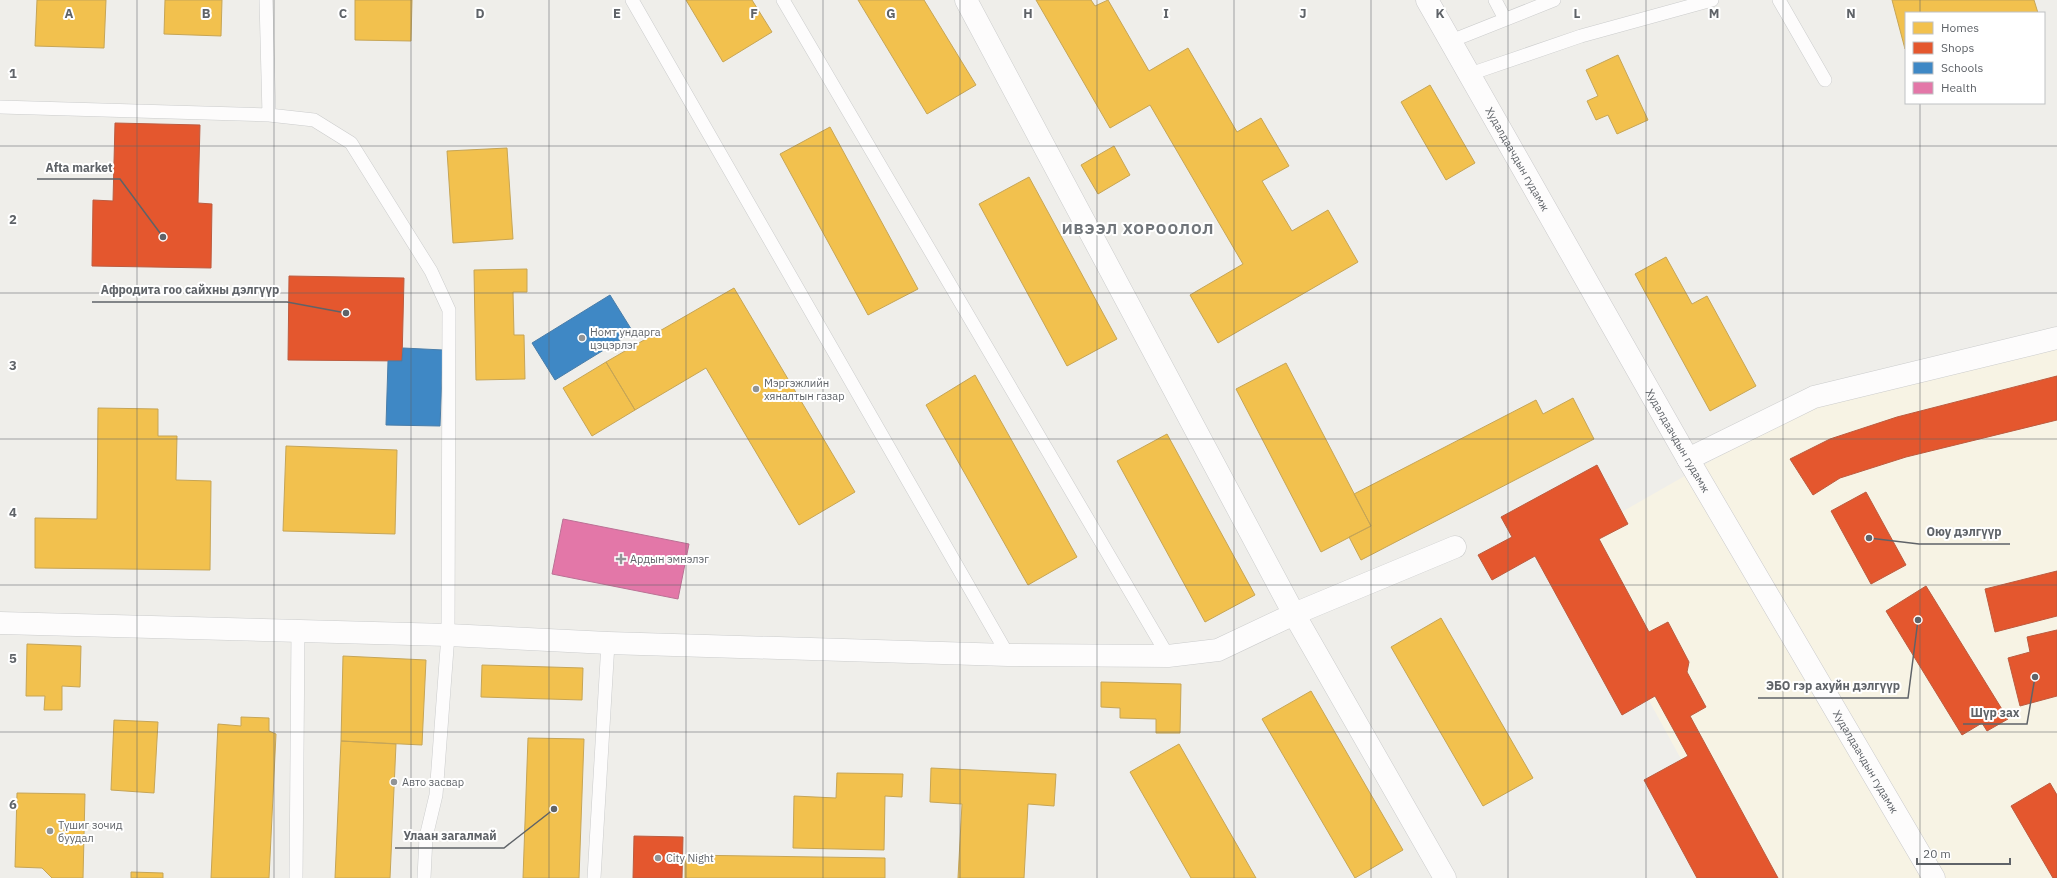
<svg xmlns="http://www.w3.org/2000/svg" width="2057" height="878" font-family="'IBM Plex Sans',sans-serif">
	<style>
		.commercial { fill: #f7f3e4 }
		.homes { fill: #f2c14e; stroke: #c6a556 }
		.shops { fill: #e4572e; stroke: #bc5b3f }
		.schools { fill: #3f88c5; stroke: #497da9 }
		.health { fill: #e377a8; stroke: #bb7195 }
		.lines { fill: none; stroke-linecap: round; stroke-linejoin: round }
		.service-casing { stroke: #cbcccc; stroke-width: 14 }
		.minor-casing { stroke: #cbcccc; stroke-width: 23 }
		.secondary-casing { stroke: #cacacb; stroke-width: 23 }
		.service { stroke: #fdfcfc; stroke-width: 13 }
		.minor { stroke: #fdfcfc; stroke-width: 22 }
		.secondary { stroke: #fdfcfc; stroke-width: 22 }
		.grid { fill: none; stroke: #5f6368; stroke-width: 1; stroke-opacity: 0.55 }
		.poi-dot { fill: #919496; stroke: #fff; stroke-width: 1.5 }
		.labels { text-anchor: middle; stroke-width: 4; stroke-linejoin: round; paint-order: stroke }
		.street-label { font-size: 11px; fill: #5f6368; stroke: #fff }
		.poi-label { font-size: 11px; fill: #5f6368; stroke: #fff; text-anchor: start }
		.district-label { font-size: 15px; font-weight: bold; letter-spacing: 1px; fill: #70757a; stroke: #fff }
		.grid-label { font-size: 13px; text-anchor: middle; font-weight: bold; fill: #5f6368; stroke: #fff; stroke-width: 4; stroke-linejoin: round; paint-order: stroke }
		.leader { fill: none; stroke: #5f6368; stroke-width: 1.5 }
		.callout-dot { fill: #5f6368; stroke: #fff; stroke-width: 1.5 }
		.callout-label { font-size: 12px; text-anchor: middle; font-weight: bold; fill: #5f6368; stroke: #fff; stroke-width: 4; stroke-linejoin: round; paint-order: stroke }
	</style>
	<rect width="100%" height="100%" fill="#efeeea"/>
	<path class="commercial" d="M2057,343V878H1746L1564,545L1814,402Z"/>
	<path class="homes" d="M37,0H106L104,48L35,46Z
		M165,0H222L221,36L164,34Z
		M355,0H412L411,41L355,40Z
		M686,0H752L772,32L723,62Z
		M858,0H924L976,85L927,114Z
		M1036,0H1091L1095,6L1108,0L1149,71L1188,48L1237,132L1261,118L1289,166L1262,181L1292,231L1328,210L1358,262L1218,343L1190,295L1243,264L1150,105L1110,128Z
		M1892,0H2034L2038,13H1906L1905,49Z
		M1618,55L1648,120L1617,134L1608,115L1596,120L1587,101L1598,96L1586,70Z
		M1430,85L1475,163L1446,180L1401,102Z
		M830,127L918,289L868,315L780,154Z
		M1114,146L1130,175L1098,194L1081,165Z
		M507,148L513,239L453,243L447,151Z
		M1029,177L1117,339L1067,366L979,204Z
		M1666,257L1692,304L1707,296L1756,386L1710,411L1635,274Z
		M527,269V292H513L514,335H524L525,379L476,380L474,270Z
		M734,288L855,492L799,525L706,368L635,410L606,362Z
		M606,362L635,410L592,436L563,388Z
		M1286,363L1371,526L1321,552L1236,389Z
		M975,375L1077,557L1028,585L926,405Z
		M1573,398L1594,439L1361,560L1349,537L1371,526L1354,494L1536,400L1543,414Z
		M98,408L158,409V436H177L176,480L211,481L210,570L35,568V518L97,519Z
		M1167,434L1255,595L1205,622L1117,461Z
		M286,446L397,450L395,534L283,531Z
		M1441,618L1533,778L1483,806L1391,647Z
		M27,644L81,646L80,687L62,686V710H44L45,696H26Z
		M343,656L426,660L422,745L341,741Z
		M482,665L583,668L582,700L481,697Z
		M1101,682L1181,684L1180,733H1156V719L1120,718V708L1101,707Z
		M1311,691L1403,850L1355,878L1262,719Z
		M241,717L269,718V731L276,734L269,878H211L218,724L241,726Z
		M114,720L158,722L154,793L111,790Z
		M528,738L584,739L579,878H523Z
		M341,741L396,744L390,878H335Z
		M1179,744L1256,878H1191L1130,772Z
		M931,768L1056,774L1054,806L1028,804L1024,878H958L962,804L930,802Z
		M837,773L903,774L902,797L885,796L884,850L793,848L794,796L836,798Z
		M17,793L85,794L83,878H52L42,868L15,867Z
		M685,855L885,858V878H685Z
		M131,872L163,873V878H131Z"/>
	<path class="shops" d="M115,123L200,125L198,203L212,204L211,268L92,266L93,200L113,201Z
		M289,276L404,278L402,361L288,360Z
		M2057,376V420L1906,457L1840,478L1813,495L1790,459L1830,439L1897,417Z
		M1597,465L1628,524L1599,539L1649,632L1668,622L1689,662L1687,672L1706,707L1690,716L1778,878H1697L1644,780L1688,756L1655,696L1622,715L1535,556L1492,580L1478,555L1512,537L1501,517Z
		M1866,492L1906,565L1871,584L1831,511Z
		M2057,571V616L1995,632L1985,589Z
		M1926,586L2008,719L1987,731L1982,723L1962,735L1886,611Z
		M2057,630V696L2020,706L2008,658L2030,652L2027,637Z
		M2050,783L2057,795V878H2053L2011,806Z
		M634,836L683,837L682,878H633Z"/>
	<path class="schools" d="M610,295L633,332L555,380L532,343Z
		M403,348L443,350L440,426L386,425L388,361H402Z"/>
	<path class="health" d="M563,519L689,544L678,599L552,574Z"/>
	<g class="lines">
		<g class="service-casing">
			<path id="service" d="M266,0L269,115
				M632,0L1008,655
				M783,0L1168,656
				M1495,0L1505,19
				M1779,0L1825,80
				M1451,41L1554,0
				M1470,74L1581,36L1712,0
				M0,107L269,115L314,120L351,143L431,271L449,310L448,635L436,795L426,837L424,878
				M296,878L298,631
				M594,878L608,643"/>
		</g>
		<g class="minor-casing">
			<path id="minor" d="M966,0L1294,614L1445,878
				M1688,459L1814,397L2057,338
				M0,623L448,635L608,643L1008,655L1168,656L1218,650L1294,614L1455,547"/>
		</g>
		<g class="secondary-casing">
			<g id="secondary">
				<path id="s1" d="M1427,0L1688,459L1934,878"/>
			</g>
		</g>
		<use href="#service" class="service"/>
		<use href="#minor" class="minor"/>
		<use href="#secondary" class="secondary"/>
	</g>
	<path class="grid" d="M137,0V878M274,0V878M411,0V878M549,0V878M686,0V878M823,0V878M960,0V878M1097,0V878M1234,0V878M1371,0V878M1508,0V878M1646,0V878M1783,0V878M1920,0V13M1920,103V878M0,146H2057M0,293H2057M0,439H2057M0,585H2057M0,732H2057"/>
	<g class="poi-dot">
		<circle cx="582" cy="338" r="4"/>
		<circle cx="756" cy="389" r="4"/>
		<path d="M619 553h4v4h4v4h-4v4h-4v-4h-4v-4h4z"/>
		<circle cx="394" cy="782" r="4"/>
		<circle cx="50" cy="831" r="4"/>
		<circle cx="658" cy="858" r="4"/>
	</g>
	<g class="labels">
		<g class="street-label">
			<text dy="4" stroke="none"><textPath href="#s1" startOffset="183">Худалдаачдын гудамж</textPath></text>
			<text dy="4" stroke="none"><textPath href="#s1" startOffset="507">Худалдаачдын гудамж</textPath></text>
			<text dy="4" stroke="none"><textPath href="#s1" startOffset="879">Худалдаачдын гудамж</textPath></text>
		</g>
		<g class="poi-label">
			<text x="590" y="336">Номт ундарга<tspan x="590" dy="13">цэцэрлэг</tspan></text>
			<text x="764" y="387">Мэргэжлийн<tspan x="764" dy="13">хяналтын газар</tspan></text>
			<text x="630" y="563">Ардын эмнэлэг</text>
			<text x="402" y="786">Авто засвар</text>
			<text x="58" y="829">Түшиг зочид<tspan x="58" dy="13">буудал</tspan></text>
			<text x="666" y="862">City Night</text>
		</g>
		<g class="district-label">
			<text x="1138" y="234">ИВЭЭЛ ХОРООЛОЛ</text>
		</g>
	</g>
	<g class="grid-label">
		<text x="69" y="18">A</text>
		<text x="206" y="18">B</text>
		<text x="343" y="18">C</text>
		<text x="480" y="18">D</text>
		<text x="617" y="18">E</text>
		<text x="754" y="18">F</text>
		<text x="891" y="18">G</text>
		<text x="1028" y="18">H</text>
		<text x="1166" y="18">I</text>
		<text x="1303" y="18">J</text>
		<text x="1440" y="18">K</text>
		<text x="1577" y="18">L</text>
		<text x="1714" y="18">M</text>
		<text x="1851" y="18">N</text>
		<text x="13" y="78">1</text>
		<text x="13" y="224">2</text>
		<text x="13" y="370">3</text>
		<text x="13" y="517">4</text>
		<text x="13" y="663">5</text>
		<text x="13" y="809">6</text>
	</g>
	<path class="leader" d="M163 237L120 179H37M346 313L287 302H92M1869 538L1919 544H2010M1918 620L1908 698H1758M2035 677L2027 724H1963M554 809L504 848H395"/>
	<g class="callout-dot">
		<circle cx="163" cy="237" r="4"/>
		<circle cx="346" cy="313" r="4"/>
		<circle cx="1869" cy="538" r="4"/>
		<circle cx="1918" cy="620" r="4"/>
		<circle cx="2035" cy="677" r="4"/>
		<circle cx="554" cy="809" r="4"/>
	</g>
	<g class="callout-label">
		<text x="79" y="172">Afta market</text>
		<text x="190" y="294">Афродита гоо сайхны дэлгүүр</text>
		<text x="1964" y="536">Оюу дэлгүүр</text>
		<text x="1833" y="690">ЭБО гэр ахуйн дэлгүүр</text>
		<text x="1995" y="717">Шүр зах</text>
		<text x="450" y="840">Улаан загалмай</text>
	</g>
	<rect x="1905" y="12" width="140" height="92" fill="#ffffff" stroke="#bfc1c3"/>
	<rect x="1913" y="22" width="20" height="12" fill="#f2c14e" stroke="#bfc1c3"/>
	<text x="1941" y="32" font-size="12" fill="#5f6368">Homes</text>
	<rect x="1913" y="42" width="20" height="12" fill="#e4572e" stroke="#bfc1c3"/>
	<text x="1941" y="52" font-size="12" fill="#5f6368">Shops</text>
	<rect x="1913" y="62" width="20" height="12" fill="#3f88c5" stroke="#bfc1c3"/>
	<text x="1941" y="72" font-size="12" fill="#5f6368">Schools</text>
	<rect x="1913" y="82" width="20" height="12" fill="#e377a8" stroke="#bfc1c3"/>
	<text x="1941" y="92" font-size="12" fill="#5f6368">Health</text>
	<path d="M1917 858v6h93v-6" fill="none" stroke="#5f6368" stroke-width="2"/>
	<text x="1923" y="858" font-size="12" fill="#5f6368" stroke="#ffffff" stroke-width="3" paint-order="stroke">20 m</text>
</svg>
